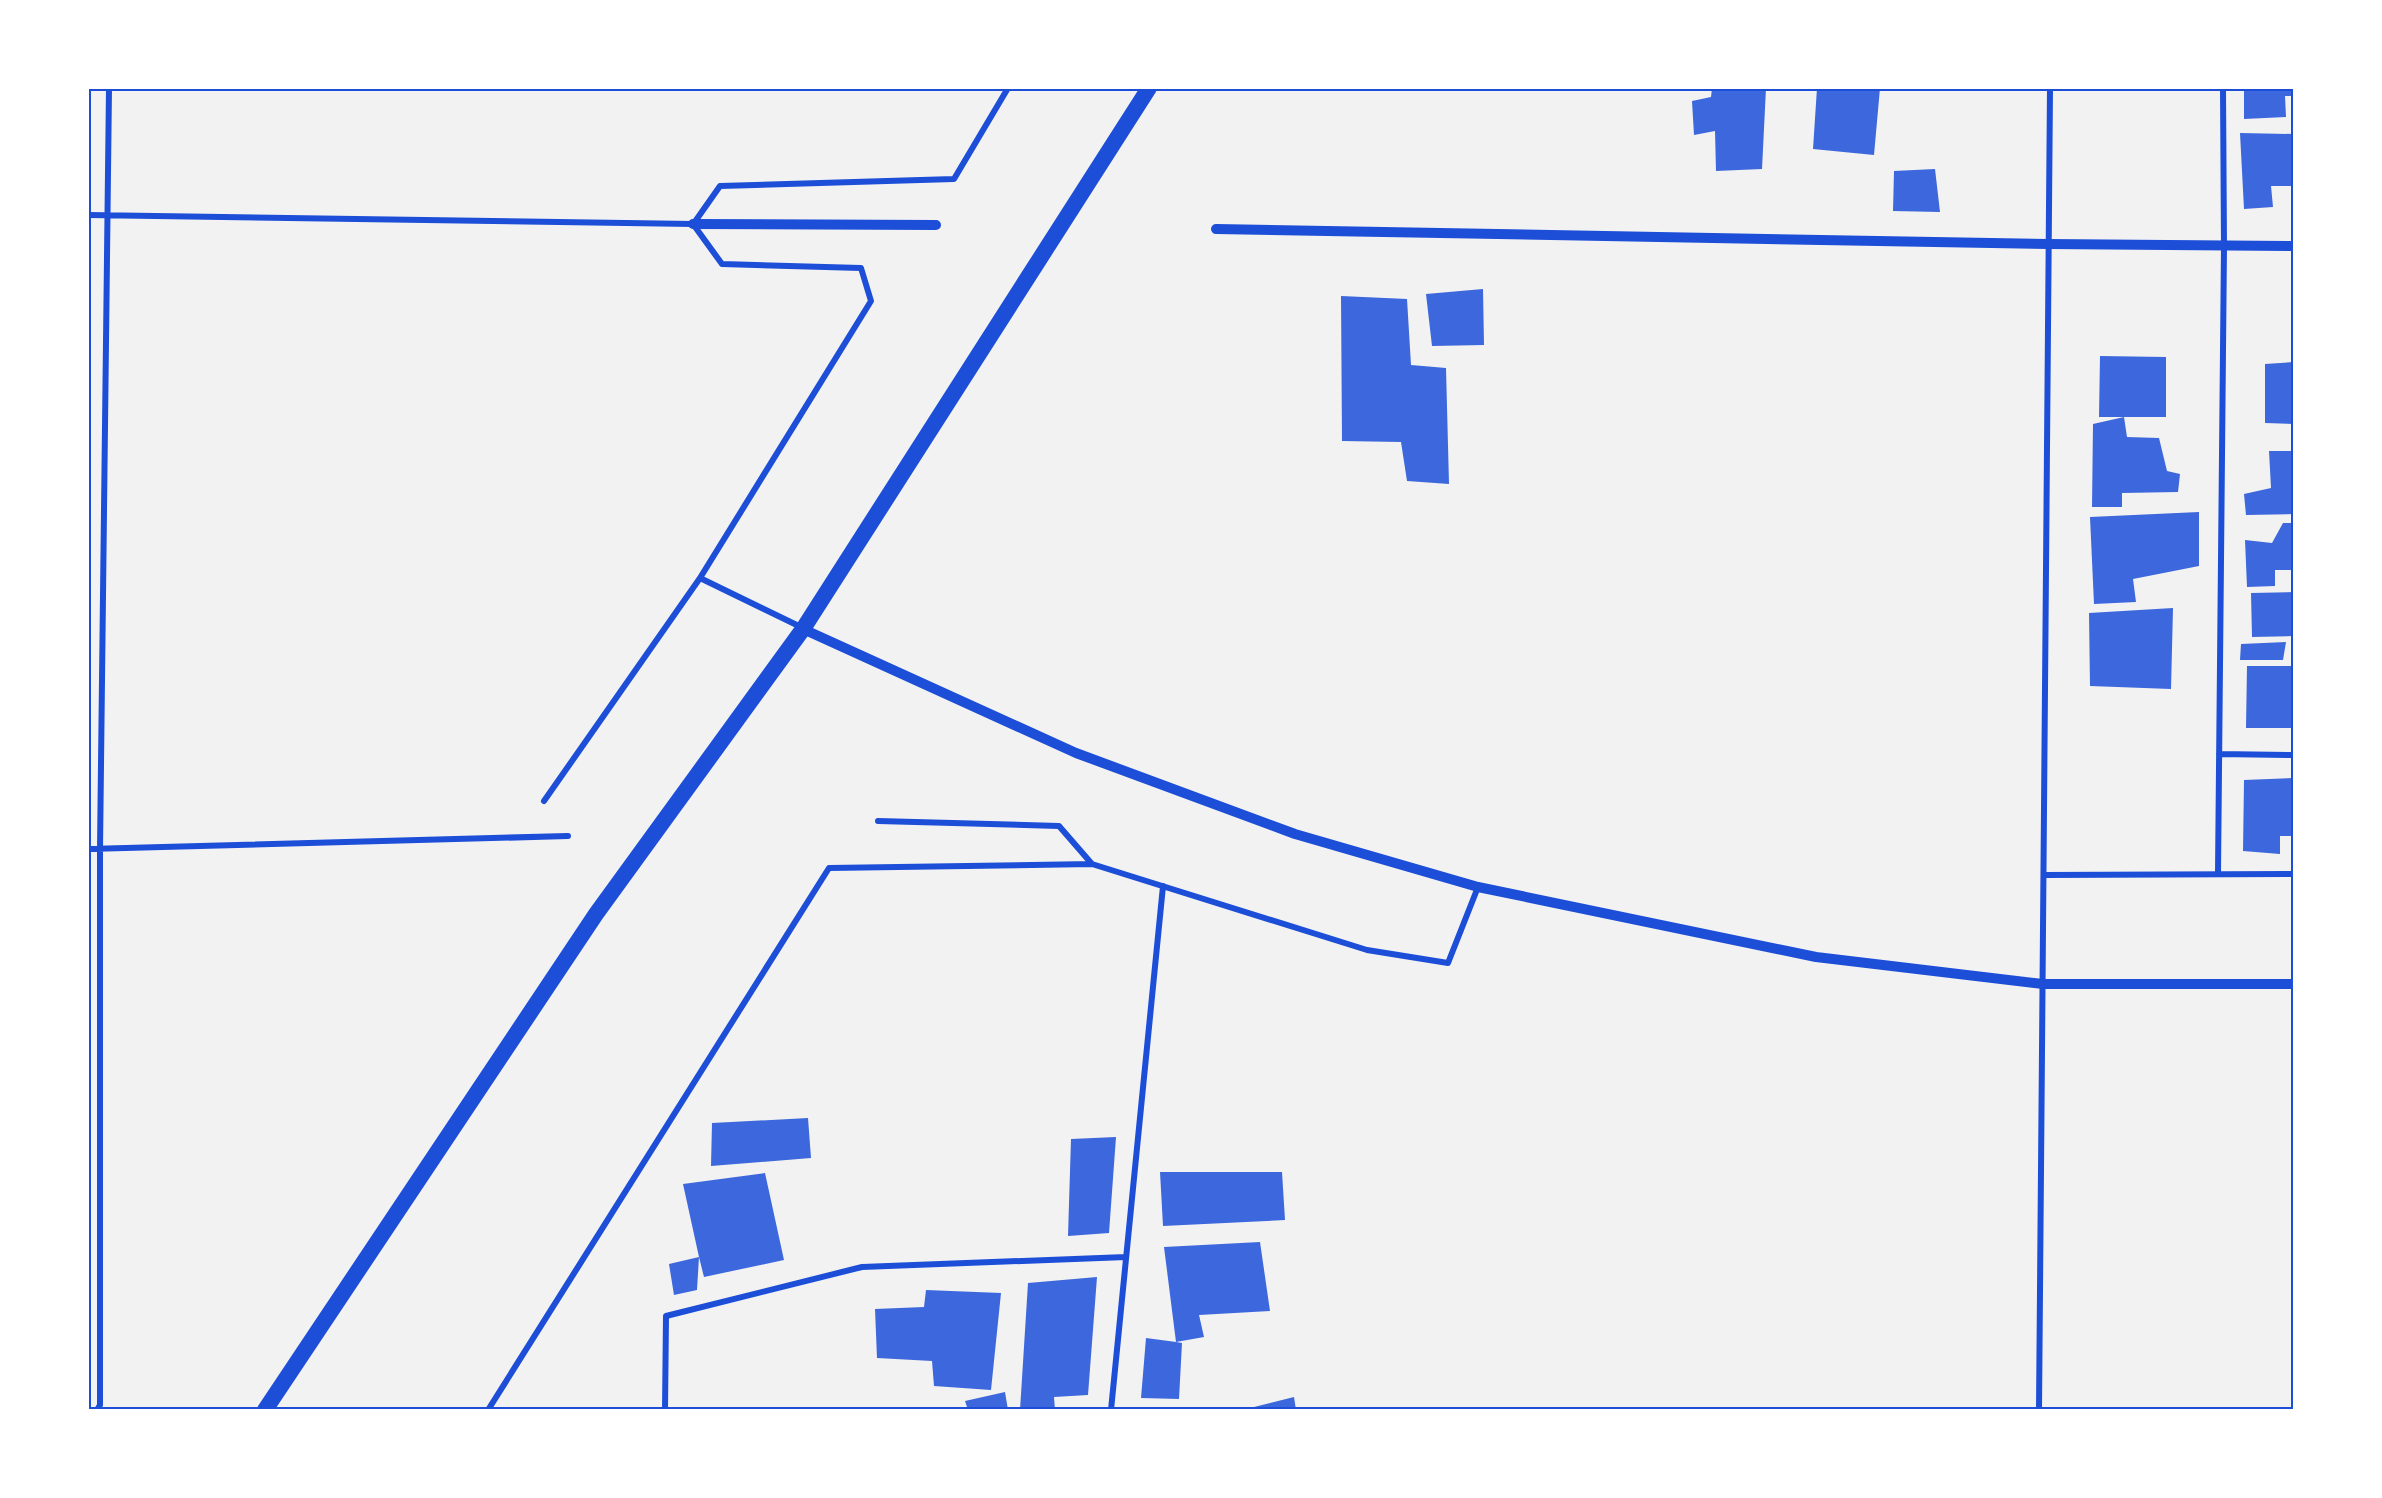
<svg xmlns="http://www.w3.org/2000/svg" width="2382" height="1498" font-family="'Playfair Display',serif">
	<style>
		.building { fill: #3d67dc }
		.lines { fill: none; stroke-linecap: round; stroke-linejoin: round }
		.minor { stroke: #1d4ed8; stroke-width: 6 }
		.tertiary { stroke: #1d4ed8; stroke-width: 10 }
		.trunk { stroke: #1d4ed8; stroke-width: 16 }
		.neatline { fill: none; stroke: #1d4ed8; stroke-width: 2 }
	</style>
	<rect width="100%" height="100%" fill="#f2f2f2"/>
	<path class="building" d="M1712,88H1766L1762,169L1716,171L1715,131L1694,135L1692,101L1711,97Z
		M1817,88H1880L1874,155L1813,149Z
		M2244,88H2294V96H2285L2286,117L2244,119Z
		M2240,133L2294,134V186H2271L2273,207L2244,209Z
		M1935,169L1940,212L1893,211L1894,171Z
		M1483,289L1484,345L1432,346L1426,294Z
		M1341,296L1407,299L1411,365L1446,368L1449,484L1407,481L1401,442L1342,441Z
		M2100,356L2166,357V417H2124L2127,437L2159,438L2167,471L2180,474L2178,492L2122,493V507H2092L2093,424L2124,417H2099Z
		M2294,362V424L2265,423V364Z
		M2269,451H2294V514L2246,515L2244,494L2271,488Z
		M2199,512V566L2133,579L2136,602L2094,604L2090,517Z
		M2283,523H2294V570H2275V586L2247,587L2245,540L2272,543Z
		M2294,592V636L2252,637L2251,593Z
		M2173,608L2171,689L2090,686L2089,613Z
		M2286,642L2283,660H2240L2241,644Z
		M2247,666H2294V728H2246Z
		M2294,778V836H2280V854L2243,851L2244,780Z
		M808,1118L811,1158L711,1166L712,1123Z
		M1116,1137L1109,1233L1068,1236L1071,1139Z
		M1160,1172H1282L1285,1220L1163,1226Z
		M765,1173L784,1260L704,1277L699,1257L697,1290L674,1295L669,1264L699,1257L683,1184Z
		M1260,1242L1270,1311L1199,1315L1204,1337L1176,1342L1182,1343L1179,1399L1141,1398L1146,1338L1176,1342L1164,1247Z
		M1097,1277L1088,1395L1054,1397L1055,1410H1020L1028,1283Z
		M926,1290L1001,1293L991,1390L934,1386L932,1361L877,1358L875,1309L924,1307Z
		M1005,1392L1008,1410H968L965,1401Z
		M1294,1397L1296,1410H1246V1409Z"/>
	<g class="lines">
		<path class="minor" d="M88,215L693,224
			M694,223L720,186L954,179L1008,88
			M693,224L722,264L861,268L871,301L700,578L803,628
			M2219,754L2294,755
			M544,801L700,578
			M878,821L1059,826L1092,864
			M88,849L568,836
			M2218,873L2224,246L2223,88
			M2044,875L2294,874
			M97,1410L100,1405V849L109,88
			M488,1410L829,868L1092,864L1367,950L1448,963L1478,887
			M665,1410L666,1316L862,1267L1126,1257
			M1111,1410L1163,886
			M2039,1410L2050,88"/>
		<path class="tertiary" d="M693,224L936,225
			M1216,229L2048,244L2294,246
			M803,629L1076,753L1295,834L1478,887L1816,957L2043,984H2294"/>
		<path class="trunk" d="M265,1410L596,914L803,629L1149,88"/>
	</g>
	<rect width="2382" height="1498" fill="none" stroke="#ffffff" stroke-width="180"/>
	<rect x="90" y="90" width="2202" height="1318" class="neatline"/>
</svg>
